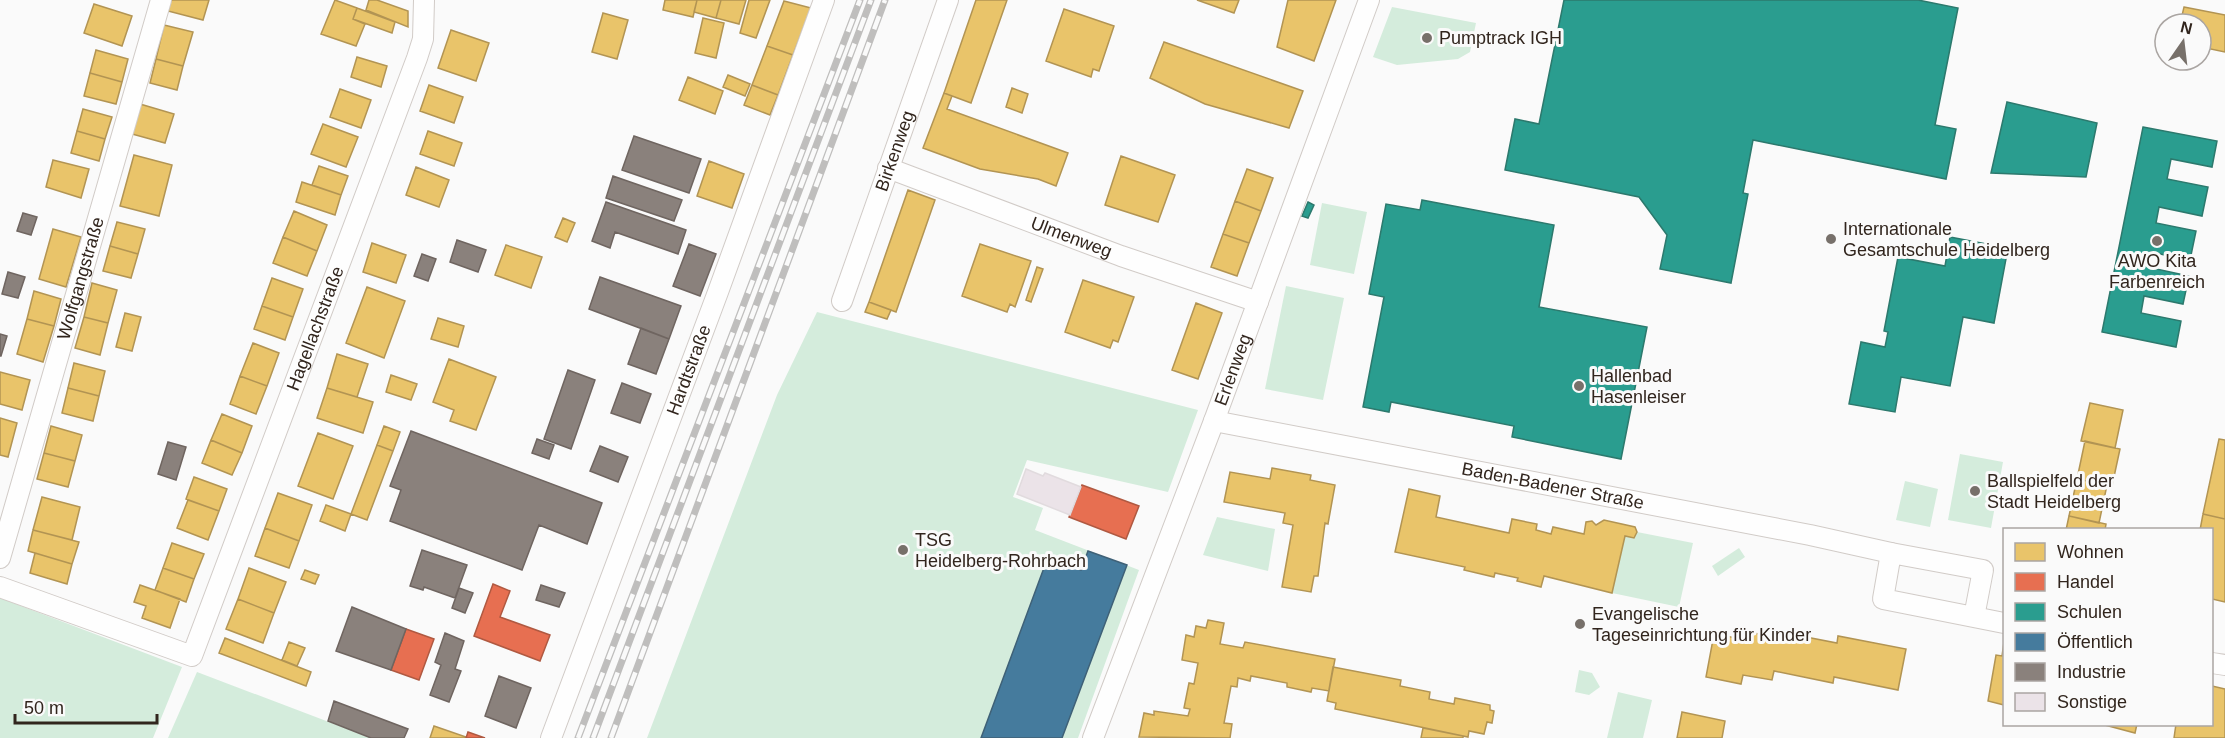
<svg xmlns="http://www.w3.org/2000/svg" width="2225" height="738" font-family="Arial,sans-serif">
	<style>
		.green { fill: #d4ecdc }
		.homes { fill: #e9c46a; stroke: #b29453; stroke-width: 1.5 }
		.shops { fill: #e76f51; stroke: #b05941; stroke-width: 1.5 }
		.schools { fill: #2a9d8f; stroke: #2c796d; stroke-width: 1.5 }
		.public { fill: #457b9d; stroke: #3f6177; stroke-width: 1.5 }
		.industry { fill: #8a817c; stroke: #6f6560; stroke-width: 1.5 }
		.building { fill: #ebe3e8; stroke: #e1dbde; stroke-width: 1.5 }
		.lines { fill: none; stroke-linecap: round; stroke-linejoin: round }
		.minor-casing { stroke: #d1cbc7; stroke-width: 22 }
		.minor { stroke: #fefefe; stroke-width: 20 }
		.rail-casing { stroke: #bfbebd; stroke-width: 7 }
		.rail { stroke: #fafafa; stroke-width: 4.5; stroke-dasharray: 14; stroke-linecap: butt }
		.poi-dot { fill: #77706a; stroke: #fafafa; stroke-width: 2 }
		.labels { text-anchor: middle; stroke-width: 6; stroke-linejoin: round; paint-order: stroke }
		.poi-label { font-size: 18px; fill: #31251d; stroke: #fafafa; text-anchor: start }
		.street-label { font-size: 18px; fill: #31251d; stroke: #fafafa }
	</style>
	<rect width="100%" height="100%" fill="#fafafa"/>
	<path class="green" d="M1392,7L1476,23L1470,52L1458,59L1397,65L1373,57Z
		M1322,203L1367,212L1354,274L1310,265Z
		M1286,286L1344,298L1323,400L1265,389Z
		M817,312L1198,410L1168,492L1027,460L1013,497L1043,508L1035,530L1139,570L1078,738H647L777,395Z
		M1960,454L2003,462L1991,528L1948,520Z
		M1905,481L1938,489L1930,527L1896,520Z
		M1217,517L1275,529L1268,571L1203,555Z
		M1637,532L1693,543L1679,607L1612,593L1625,536L1634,538Z
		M1739,548L1745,557L1718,576L1712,566Z
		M0,598L182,667L153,738H0Z
		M1579,670L1592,673L1600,687L1589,695L1575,692Z
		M197,672L371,738H168Z
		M1618,692L1652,700L1643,738H1607Z"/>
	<path class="homes" d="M171,0H209L203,20L168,11Z
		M335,0L357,8L353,19L365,24L356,46L321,34Z
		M369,0H377L408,11V27L366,10Z
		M665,0H697L693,17L663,10Z
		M697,0H721L716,18L694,12Z
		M721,0H746L739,24L716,18Z
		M749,0H770L756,38L740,33Z
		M976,0H1007L971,103L944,93Z
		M1197,0H1239L1234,13Z
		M1288,0H1336L1314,61L1277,47Z
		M784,1L811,8L793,55L767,46Z
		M94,4L132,16L122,46L84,33Z
		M2184,7L2225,15V52L2201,47V24H2180Z
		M357,8L395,22L392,33L353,19Z
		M1064,9L1114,26L1099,71L1093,69L1091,77L1046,61Z
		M603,13L628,20L617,59L592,52Z
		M703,18L724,23L716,58L695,53Z
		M164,25L193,32L183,66L156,59Z
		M451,30L489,43L476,81L438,68Z
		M1164,42L1303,91L1289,128L1205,104L1150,78Z
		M767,46L793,55L778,95L752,85Z
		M96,50L128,59L122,82L90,73Z
		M357,57L387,66L381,87L351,77Z
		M156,59L183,66L177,90L150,83Z
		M90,73L122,82L116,104L84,96Z
		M728,75L750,84L745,96L723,87Z
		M688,77L723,91L715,114L679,100Z
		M429,85L463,97L454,123L420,111Z
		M752,85L778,95L770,115L744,105Z
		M1012,88L1028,94L1022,113L1006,107Z
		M340,89L371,100L361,128L330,117Z
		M944,93L952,96L947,109L1068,153L1056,186L1038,179L980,169L923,148Z
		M140,104L174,114L165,143L132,134Z
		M83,109L112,117L105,139L77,131Z
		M323,124L358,137L346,167L311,154Z
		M77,131L105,139L99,161L71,153Z
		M428,131L462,143L454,166L420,154Z
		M134,155L172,165L159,216L120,206Z
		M1121,156L1175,175L1158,222L1105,205Z
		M53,160L89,169L81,198L46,187Z
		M709,161L744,174L732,208L697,196Z
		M319,166L348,176L341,195L312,185Z
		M416,167L449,180L439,207L406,195Z
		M1247,169L1273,178L1261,211L1235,201Z
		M302,182L341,195L335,215L296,202Z
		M908,190L935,200L896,312L869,302Z
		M1235,201L1261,211L1249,243L1223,234Z
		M294,211L327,225L317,251L283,237Z
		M563,218L575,223L567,242L555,237Z
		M117,222L145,229L138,254L110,246Z
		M53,229L81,237L66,287L39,279Z
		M1223,234L1249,243L1237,276L1211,267Z
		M283,237L317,251L307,276L273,263Z
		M372,243L406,255L396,283L363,272Z
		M980,244L1031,261L1015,307L1010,304L1007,312L962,296Z
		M506,245L542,257L531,288L495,275Z
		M110,246L138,254L131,278L103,271Z
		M1037,267L1043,269L1031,302L1026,300Z
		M272,278L303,289L293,317L262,306Z
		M1083,280L1134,297L1118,342L1113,340L1110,348L1065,332Z
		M92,283L117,290L108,323L84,317Z
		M367,287L405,301L384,358L346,343Z
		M34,291L61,299L54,326L27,319Z
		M869,302L891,310L887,319L865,312Z
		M1196,303L1222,313L1198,379L1172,370Z
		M262,306L293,317L285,340L254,329Z
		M125,313L141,317L132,351L116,347Z
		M84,317L108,323L100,355L75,348Z
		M438,318L464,326L458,347L431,339Z
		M27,319L54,326L43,362L17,354Z
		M253,343L279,353L267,386L240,376Z
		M337,354L368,364L357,397L327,388Z
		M449,359L496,377L476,430L450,421L454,410L433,402Z
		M74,363L105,371L99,396L68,388Z
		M0,372L30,380L22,410L0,404Z
		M391,375L417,384L411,400L386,392Z
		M240,376L267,386L256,414L230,404Z
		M68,388L99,396L93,421L62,413Z
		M327,388L373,402L363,433L317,418Z
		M2090,403L2123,410L2115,448L2081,441Z
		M222,414L252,426L242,453L211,440Z
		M0,418L17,423L8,457L0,455Z
		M51,426L82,435L75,461L44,453Z
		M384,426L400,432L393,451L377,445Z
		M318,433L353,446L333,499L298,486Z
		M2219,439L2225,440V519L2203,514Z
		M211,440L242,453L232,475L202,463Z
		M2085,441L2120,449L2112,486L2077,479Z
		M377,445L393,451L367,520L351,514Z
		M44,453L75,461L68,487L37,479Z
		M1272,468L1311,475L1310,480L1335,485L1328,524L1325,523L1318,576H1314L1311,592L1282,587L1293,525L1283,523L1285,513L1224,502L1230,472L1270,479Z
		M194,477L227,489L219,511L186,499Z
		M2077,479L2107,485L2099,523L2069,516Z
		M1409,489L1440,496L1436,517L1509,533L1512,519L1537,524L1536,530L1551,534L1553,527L1584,534L1586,522L1592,521L1596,525L1604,520L1635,527L1637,532L1634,538L1625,536L1612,593L1544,576L1541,587L1517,581L1518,578L1495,573L1494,577L1464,570L1465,567L1395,552Z
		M278,493L312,505L299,541L265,528Z
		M42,497L80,507L72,540L33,530Z
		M188,500L219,511L208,540L177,528Z
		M326,505L351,514L345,531L320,521Z
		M2203,514L2225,519V602L2212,599V530H2200Z
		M2069,516L2106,524L2105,530H2066Z
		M265,528L299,541L289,568L255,556Z
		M33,530L79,542L72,564L28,551Z
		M172,543L204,554L194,579L163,568Z
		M35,553L72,564L67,584L30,573Z
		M163,568L194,579L186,602L155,590Z
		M249,568L286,582L274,613L238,599Z
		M305,570L319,575L315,584L301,579Z
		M140,585L180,599L170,628L142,618L146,606L134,602Z
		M238,599L274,613L263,643L226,629Z
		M1208,620L1224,623L1220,644L1243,648L1245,642L1335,659L1329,691L1312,688L1311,692L1287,687V683L1251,676L1250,681L1238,678L1237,687L1231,686L1224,723L1232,724L1230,738L1139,737L1144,713L1154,715V711L1188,716L1190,709L1184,708L1189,683L1194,684L1198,663L1182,660L1186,635L1194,637L1196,626L1206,628Z
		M1744,631L1774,637L1775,631L1837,643L1838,636L1906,649L1898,690L1834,677L1833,683L1774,671L1772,680L1743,675L1741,684L1706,677L1714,634L1742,639Z
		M225,638L311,672L306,686L219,653Z
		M289,642L305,648L297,666L282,660Z
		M2004,642V705L1988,701L1996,655L2002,656Z
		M1333,667L1401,680L1400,686L1430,692L1429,699L1454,704L1455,698L1490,705V710L1494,711L1492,723L1487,722L1484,734L1469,731L1468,737L1335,709L1336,703L1327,701Z
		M2212,686L2225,689V738H2174L2176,724H2212Z
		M1682,712L1725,721L1722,738H1677Z
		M2101,724H2137L2135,733Z
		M434,726L466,737V738H430Z
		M1423,728L1463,736V738H1421Z"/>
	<path class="shops" d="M1082,485L1139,506L1126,539L1069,517Z
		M493,584L510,591L500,617L550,635L540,661L474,636Z
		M406,629L434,639L419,680L391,670Z
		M468,732L485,738H466Z"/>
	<path class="schools" d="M1564,0H1918L1958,8L1935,125L1956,129L1946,179L1753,140L1743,193L1748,194L1731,283L1660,269L1667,235L1639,197L1505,170L1515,119L1539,124Z
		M2007,102L2097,123L2086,177L1991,173Z
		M2143,127L2217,141L2212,167L2171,159L2167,179L2208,187L2202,216L2159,207L2156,223L2196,231L2190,260L2150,252L2147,267L2189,276L2183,304L2144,296L2141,313L2181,321L2176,347L2102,332Z
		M1422,200L1554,225L1539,307L1647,327L1621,459L1512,437L1514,426L1391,402L1389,412L1363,407L1384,297L1369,294L1386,204L1420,210Z
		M1308,202L1314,205L1308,218L1302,216Z
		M1950,237L2008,248L1994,323L1963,317L1950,386L1901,377L1895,412L1849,404L1861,342L1885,347L1888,332L1884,331L1898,257L1945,266Z"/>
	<path class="public" d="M1088,551L1127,565L1062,738H981L1048,557L1081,570Z"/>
	<path class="industry" d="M634,136L701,159L689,193L622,170Z
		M613,176L682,200L674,221L606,198Z
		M606,202L686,230L678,254L615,232L610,248L592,241Z
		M23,213L37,217L31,235L17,231Z
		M457,240L486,250L478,272L450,262Z
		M689,244L716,254L700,296L673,286Z
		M422,254L436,259L428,281L414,276Z
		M8,272L25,277L18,298L2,294Z
		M600,277L681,306L669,339L589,309Z
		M641,328L669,339L656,374L628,364Z
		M0,334L7,336L1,356H0Z
		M568,370L595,380L571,449L544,439Z
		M622,383L651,394L640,423L611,413Z
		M411,431L602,503L587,544L539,525L522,570L390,521L401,490L390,486Z
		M537,439L554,445L549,459L532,453Z
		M168,442L186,447L176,480L158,474Z
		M600,446L628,457L618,482L590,471Z
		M422,550L467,565L455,598L424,587L423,590L410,586Z
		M541,585L565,593L559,607L536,600Z
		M459,588L473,593L465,613L452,608Z
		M352,607L406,629L391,670L336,651Z
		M445,633L464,641L455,669L461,671L449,702L430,695L441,665L435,662Z
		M499,676L531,688L516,728L485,716Z
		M334,701L408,729L404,738H371L328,721Z"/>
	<path class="building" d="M1026,469L1043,476L1045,473L1081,487L1070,515L1017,494Z"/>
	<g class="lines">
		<g class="minor-casing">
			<g id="minor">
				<path id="s1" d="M888,168L1121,256L1258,302"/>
				<path id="s2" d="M842,301L948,0"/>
				<path id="s3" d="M1214,421L1810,535L1891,553"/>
				<path id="s4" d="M0,558L161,0"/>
				<path id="s5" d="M0,587L192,656L417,58L423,39L424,0"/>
				<path d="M1974,617L1983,570L1891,553L1883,599L2004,623"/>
				<path d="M2212,663L2225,665"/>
				<path id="s6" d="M551,738L718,292L824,0"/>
				<path id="s7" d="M1093,738L1214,421L1369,0"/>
			</g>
		</g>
		<use href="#minor" class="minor"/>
		<g class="rail-casing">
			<path id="rail" d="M578,738L860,0
				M593,738L871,0
				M611,738L885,0"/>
		</g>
		<use href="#rail" class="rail"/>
	</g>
	<g class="poi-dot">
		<circle cx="1427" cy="38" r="6"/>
		<circle cx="1831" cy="239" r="6"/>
		<circle cx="2157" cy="241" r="6"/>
		<circle cx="1579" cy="386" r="6"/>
		<circle cx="1975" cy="491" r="6"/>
		<circle cx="903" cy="550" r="6"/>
		<circle cx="1580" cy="624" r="6"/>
	</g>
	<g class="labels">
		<g class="poi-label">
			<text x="1439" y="44">Pumptrack IGH</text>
			<text x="1843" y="235">Internationale<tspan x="1843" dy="21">Gesamtschule Heidelberg</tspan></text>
			<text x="2157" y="267" text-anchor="middle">AWO Kita<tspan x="2157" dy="21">Farbenreich</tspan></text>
			<text x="1591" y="382">Hallenbad<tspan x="1591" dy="21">Hasenleiser</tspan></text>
			<text x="1987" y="487">Ballspielfeld der<tspan x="1987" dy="21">Stadt Heidelberg</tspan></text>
			<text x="915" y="546">TSG<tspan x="915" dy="21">Heidelberg-Rohrbach</tspan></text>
			<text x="1592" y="620">Evangelische<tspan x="1592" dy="21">Tageseinrichtung für Kinder</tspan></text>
		</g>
		<g class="street-label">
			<text dy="6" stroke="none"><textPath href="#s2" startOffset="159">Birkenweg</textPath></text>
			<text dy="6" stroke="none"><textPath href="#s1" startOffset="196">Ulmenweg</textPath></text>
			<text dy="6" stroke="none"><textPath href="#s4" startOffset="291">Wolfgangstraße</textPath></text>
			<text dy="6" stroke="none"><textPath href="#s5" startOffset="554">Hagellachstraße</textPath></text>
			<text dy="6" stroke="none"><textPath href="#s6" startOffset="393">Hardtstraße</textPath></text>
			<text dy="6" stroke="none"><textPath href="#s7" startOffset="394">Erlenweg</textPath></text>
			<text dy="6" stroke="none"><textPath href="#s3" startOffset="345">Baden-Badener Straße</textPath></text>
		</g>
	</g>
	<rect x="2003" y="528" width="210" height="198" fill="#fafafa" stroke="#aaa5a2" stroke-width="1.5"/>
	<rect x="2015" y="543" width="30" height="18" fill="#e9c46a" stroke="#aaa5a2" stroke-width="1.5"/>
	<text x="2057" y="558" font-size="18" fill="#31251d">Wohnen</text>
	<rect x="2015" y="573" width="30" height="18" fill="#e76f51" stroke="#aaa5a2" stroke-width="1.5"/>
	<text x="2057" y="588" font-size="18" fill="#31251d">Handel</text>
	<rect x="2015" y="603" width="30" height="18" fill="#2a9d8f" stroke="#aaa5a2" stroke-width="1.5"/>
	<text x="2057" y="618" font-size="18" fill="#31251d">Schulen</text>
	<rect x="2015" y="633" width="30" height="18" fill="#457b9d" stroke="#aaa5a2" stroke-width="1.5"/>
	<text x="2057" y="648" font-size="18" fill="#31251d">Öffentlich</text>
	<rect x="2015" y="663" width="30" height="18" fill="#8a817c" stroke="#aaa5a2" stroke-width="1.5"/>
	<text x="2057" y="678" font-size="18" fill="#31251d">Industrie</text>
	<rect x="2015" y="693" width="30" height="18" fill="#ebe3e8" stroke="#aaa5a2" stroke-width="1.5"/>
	<text x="2057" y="708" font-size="18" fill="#31251d">Sonstige</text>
	<g transform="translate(2183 42) rotate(14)"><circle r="28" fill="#fafafa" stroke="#aaa5a2" stroke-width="1.5"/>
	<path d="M0-4.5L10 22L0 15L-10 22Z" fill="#77706a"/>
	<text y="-9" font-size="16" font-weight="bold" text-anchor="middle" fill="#31251d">N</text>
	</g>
	<path d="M15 714v9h142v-9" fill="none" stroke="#31251d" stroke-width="3"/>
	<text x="24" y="714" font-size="18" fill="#31251d" stroke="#fafafa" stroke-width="4.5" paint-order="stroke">50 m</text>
</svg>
